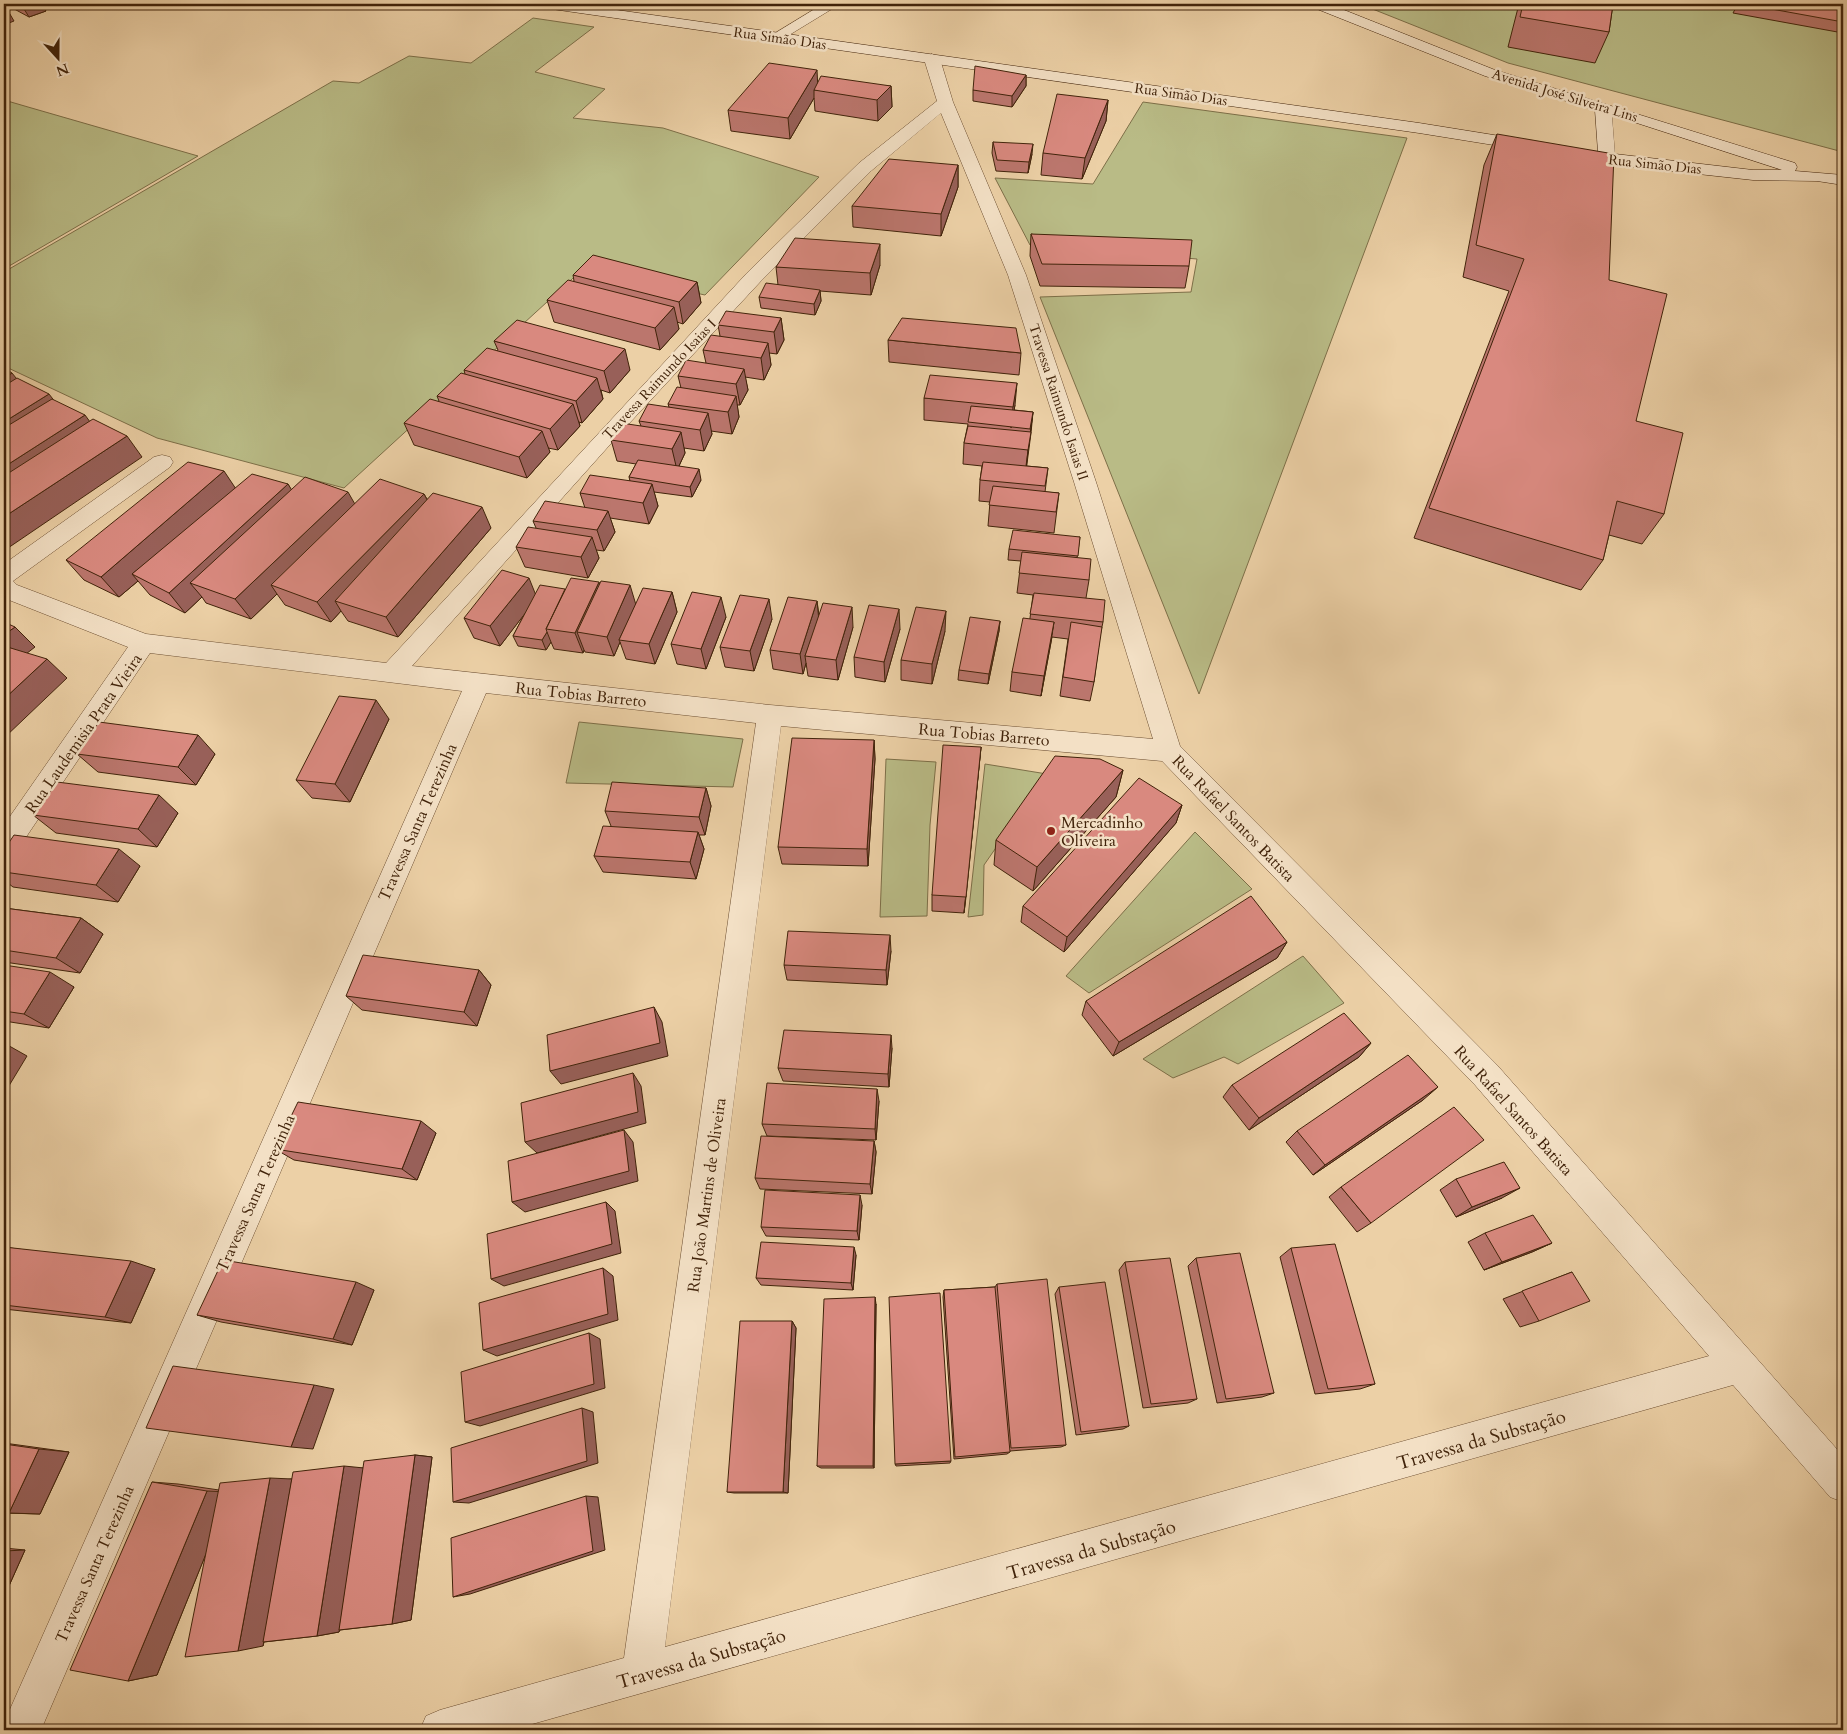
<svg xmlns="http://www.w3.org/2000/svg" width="1847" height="1734" font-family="Cardo,serif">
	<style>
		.green { fill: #b9bb86; stroke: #7d6f48 }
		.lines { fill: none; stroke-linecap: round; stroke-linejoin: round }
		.street-casing { stroke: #6c4e31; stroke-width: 1 }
		.secondary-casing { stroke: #41230a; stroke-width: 1 }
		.street { fill: #f3e0c5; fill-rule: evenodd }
		.secondary { fill: #f3e0c5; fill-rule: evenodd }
		.wall { fill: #bb766d; stroke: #41230a }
		.shaded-wall { fill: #986059; stroke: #41230a }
		.building { fill: #d9897f; stroke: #41230a }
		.poi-dot { fill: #8f2418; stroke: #f3e0c5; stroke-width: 2 }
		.labels { text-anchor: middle; stroke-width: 5; stroke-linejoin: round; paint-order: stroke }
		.far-street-label { font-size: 14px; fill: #41230a; stroke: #f3e0c5 }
		.street-label { font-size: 16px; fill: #41230a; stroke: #f3e0c5 }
		.poi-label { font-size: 16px; fill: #41230a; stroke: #f3e0c5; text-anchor: start }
		.near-street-label { font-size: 19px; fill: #41230a; stroke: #f3e0c5 }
	</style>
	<rect width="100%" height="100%" fill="#ecd0a6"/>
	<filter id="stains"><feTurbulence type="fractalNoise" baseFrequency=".004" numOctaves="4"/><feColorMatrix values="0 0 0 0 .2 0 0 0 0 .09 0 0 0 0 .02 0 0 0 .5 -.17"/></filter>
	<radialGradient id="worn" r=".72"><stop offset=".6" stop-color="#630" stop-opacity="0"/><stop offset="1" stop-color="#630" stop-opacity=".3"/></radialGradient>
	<path class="green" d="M1360,4H1843V152L1508,63Z
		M533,18L594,27L535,72L605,89L573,118L663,128L819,177L705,295L583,269L344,488L157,438L4,366V272L333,81L359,83L409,56L471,63Z
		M4,100L28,107L198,156L4,269Z
		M1143,102L1407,138L1199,694L1040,297L1191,292L1197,259L1030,245L995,178L1093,184Z
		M579,722L743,739L733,787L566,783Z
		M886,759L936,762L930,825L927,916L880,917Z
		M985,764L1047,774L984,865L983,915L968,917Z
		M1195,832L1252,889L1089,993L1066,976Z
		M1303,956L1344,1003L1238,1064L1224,1057L1173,1078L1143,1059Z"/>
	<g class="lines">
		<g class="street-casing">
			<path id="street" d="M823,4H840L781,40L776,41L769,37Z
				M932,54L940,59L953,102L1026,275L1096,482L1180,746L1497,1065L1843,1456V1502L1830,1497L1733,1385L511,1730H420L426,1716L440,1710L624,1658L756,723L486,693L41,1730H4L7,1716L462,691L150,653L14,855L4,859V825L128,647L4,598V564L154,457L162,455L170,457L173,462L170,467L13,581L17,585L146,634L386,663L747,273L859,163L937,101L924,59ZM941,113L1008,275L1074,482L1153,739L770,705L412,666L624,429L761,281L871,171ZM781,726L1162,761L1475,1085L1709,1356L665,1647Z"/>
		</g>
		<g class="secondary-casing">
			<path id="secondary" d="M538,4H574L1419,123L1531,141L1537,142L1539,146L1537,150L1531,151L1419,133L545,8Z
				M1310,4H1329L1495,70L1795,163L1797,167L1795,171L1843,175V185L1817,181L1753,180L1607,164L1570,158L1568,154L1570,150L1598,152L1595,110L1485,76L1312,7ZM1612,115L1782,170H1753L1615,154Z"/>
		</g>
		<use href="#street" class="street"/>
		<use href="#secondary" class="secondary"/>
	</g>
	<path class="wall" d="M5,4H41L46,11L29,17Z
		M1519,4H1613L1609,32L1595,63L1508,47Z
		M1738,4H1843V33L1733,13Z
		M1026,75V86L1012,107L973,101V90Z
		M818,83L891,86L892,107L878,121L815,111L814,98L790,139L731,131L728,110Z
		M1108,100L1106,121L1082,179L1041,175L1043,153Z
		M1497,134L1609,280L1636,421L1664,514L1642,544L1609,535L1603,560L1581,590L1414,538L1509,291L1463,277L1484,165Z
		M993,142L1032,154L1028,173L996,171L992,153Z
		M958,165V187L941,236L853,227L852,206Z
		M1031,234L1189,266L1185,288L1040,286L1030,256Z
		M880,265L871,295L820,291L821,301L815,315L761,308L759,297L778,285L776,267Z
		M573,275L697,282L701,303L683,324L677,322L679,329L660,350L554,322L547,300L574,281Z
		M781,318L784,340L777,354L769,353L771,365L764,380L745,377L748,390L740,405H737L739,417L732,434L711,431L712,434L704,451L684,448L685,453L679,466L701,480L692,497L654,492L658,506L649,524L610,518L615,532L604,551L596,550L599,558L588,578L525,567L516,547L536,528L533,521L585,508L580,493L630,481L629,477L636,464L617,461L611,440L641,426L639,421L669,407L668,404L681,388L678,376L706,363L703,350L720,336L718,325Z
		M888,340L1021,353L1019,375L889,362Z
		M494,341L630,370L610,393L601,390L603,399L582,423L579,422L580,426L558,450L548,448L550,452L527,478L414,445L404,423L439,401L437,396L465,374L464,370L498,350Z
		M924,398L1015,405L1014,410L1033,412L1026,466L1048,468L1045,492L1059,493L1054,533L988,526L990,502L979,501L980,480L982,466L963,464L964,443L968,424L924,420Z
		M288,484L291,490L355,504L424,494L427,499L491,528L398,637L348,621L341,611L331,622L285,605L277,594L251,619L206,603L202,597L185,613L150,595L138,581L119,597L84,580L66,560L235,488Z
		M1080,537L1077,558L1089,580L1086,598L1103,622L1100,636L1094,682L1090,701L1060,696L1068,639L1052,637L1041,696L1010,691L1012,672L1030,618L1033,595L1017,593L1021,561L1008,560L1009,549Z
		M600,584L636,604L672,592L677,612L655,664L626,659L620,642L614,656L585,652L584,650L583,653L554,649L551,642L546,650L518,646L513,636L525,613L500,646L474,638L464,618L536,594Z
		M817,601L819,615L853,627L838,680L808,676L806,663L803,674L773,669L770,650Z
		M726,617L706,669L677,664L671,644Z
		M772,619L754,671L725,667L720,647Z
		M1000,621L999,631L988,684L958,680L959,670Z
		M900,629L885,682L855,677L854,657Z
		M945,631L932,684L901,680V660Z
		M389,719L350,802L312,798L296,780Z
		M874,740L875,759L868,866L782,864L778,847Z
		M981,747L964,913L932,911V895Z
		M77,754H215L196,785L98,772Z
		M1123,770L1116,797L1033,891L994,865L996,840Z
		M706,788L711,806L705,835H699L704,849L696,879L603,872L594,856L611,826L605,811Z
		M1182,805L1176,823L1064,952L1021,922L1023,906Z
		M178,813L157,847L56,833L33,815Z
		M4,850L140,866L118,902L13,887L4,880Z
		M4,908L81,918L103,934L80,973L4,962Z
		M1287,942L1277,958L1113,1056L1082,1015L1086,1001Z
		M891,951L887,985L787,980L784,965Z
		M4,965L74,987L49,1028L4,1021Z
		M479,970L491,985L477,1026L362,1010L346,996Z
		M1371,1043L1359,1057L1249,1130L1223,1097L1232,1085Z
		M892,1048L889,1087L783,1081L778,1068Z
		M1423,1100L1313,1175L1286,1142L1297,1131Z
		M879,1101L876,1140L767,1136L762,1124Z
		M436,1133L417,1180L294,1160L275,1149Z
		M874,1141L876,1152L872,1194L760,1189L755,1178Z
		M1456,1179L1502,1198L1456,1217L1440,1190Z
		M1341,1187L1371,1223L1357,1232L1329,1197Z
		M862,1205L859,1240L766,1236L761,1227Z
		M1485,1233L1552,1243L1532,1252L1484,1270L1468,1242Z
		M4,1247L155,1269L131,1323L4,1309Z
		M1291,1248L1375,1384L1360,1389L1315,1394L1280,1257Z
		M856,1255L853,1290L761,1285L756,1278Z
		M1196,1258L1274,1393L1262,1397L1217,1403L1188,1266Z
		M1125,1262L1197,1399L1188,1403L1143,1408L1119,1270Z
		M1572,1272L1539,1321L1520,1327L1503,1299Z
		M997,1284L1066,1445L1061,1447L1010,1451V1452L1007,1454L954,1459L943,1297L944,1290L995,1287Z
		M1059,1287L1129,1426L1123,1429L1076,1435L1055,1294Z
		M374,1290L352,1345L221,1322L197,1315Z
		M876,1304L874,1468H821L817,1466Z
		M792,1321L796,1328L788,1493H734L727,1492Z
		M4,1443L69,1452L40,1514L4,1513Z
		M415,1455L432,1457L411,1620L392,1624L340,1630L339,1632L317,1636L264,1642L263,1646L205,1556L157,1675L128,1681L152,1482L178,1484L219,1490L363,1468Z
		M951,1461L950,1463L896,1466L895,1464Z
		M4,1548L25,1550L4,1597Z"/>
	<path class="shaded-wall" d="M4,4L14,21L4,25Z
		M21,4H41L46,11L29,17Z
		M48,4H58L50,7Z
		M817,70L818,90H814V98L790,139L788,118Z
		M1026,75V86L1012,107V96Z
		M891,86L892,107L878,121L877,100Z
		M1108,100L1106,121L1082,179L1085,158Z
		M1033,144L1032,154L1028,173L1029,162Z
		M958,165V187L941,236V214Z
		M880,244V265L871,295L870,273Z
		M697,282L701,303L683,324L679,302Z
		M820,290L821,301L815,315L814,304Z
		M674,307L679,329L660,350L655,328Z
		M781,318L784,340L777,354L774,332Z
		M768,343L771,365L764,380L761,358Z
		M625,349L630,370L610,393L604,371Z
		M744,369L748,390L740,405L736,384Z
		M12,373L29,394L4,410V378Z
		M597,378L603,399L582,423L576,401Z
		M1017,383L1015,405L1011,428L1013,407Z
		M49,394L66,416L4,455V422Z
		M736,396L739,417L732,434L728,412Z
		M573,404L580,426L558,450L550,429Z
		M1033,412L1031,433L1026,471L1028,450Z
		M708,413L712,434L704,451L700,430Z
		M85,415L101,437L4,501V467Z
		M542,431L550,452L527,478L519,457Z
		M681,432L685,453L677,470L672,449Z
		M127,436L142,457L8,548L4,544V517Z
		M699,469L701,480L692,497L690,487Z
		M224,471L238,492L132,574L138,581L119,597L101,577Z
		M288,484L301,505L190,583L202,597L185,613L169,593Z
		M652,484L658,506L649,524L643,503Z
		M348,492L360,513L271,585L277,594L251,619L235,599Z
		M424,494L435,515L335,601L341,611L331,622L317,602Z
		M482,507L491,528L398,637L386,617Z
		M608,511L615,532L604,551L597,530Z
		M592,537L599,558L588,578L581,557Z
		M529,578L537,598L500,646L490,626Z
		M599,582L606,602L577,632L584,650L583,653L575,633Z
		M630,585L636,605L619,640L620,642L614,656L607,637Z
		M672,592L677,612L655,664L649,644Z
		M721,597L726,617L706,669L701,649Z
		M769,599L772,619L754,671L750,651Z
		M817,601L819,621L805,656L806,663L803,674L800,654Z
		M852,607L853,627L838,680L836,660Z
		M899,609L900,629L885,682L884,662Z
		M946,611L945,631L932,684V664Z
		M1000,621L999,631L988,684L989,674Z
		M1054,622L1051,642L1041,696L1044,676Z
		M15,627L35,647L4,671V635Z
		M547,632L551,642L546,650L542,640Z
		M47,659L67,678L4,738V699Z
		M376,700L389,719L350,802L335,784Z
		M198,735L215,754L196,785L178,767Z
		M874,740L875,759L868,866L867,849Z
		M981,747L979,766L964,913L966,897Z
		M1123,770L1116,797L1033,891L1037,867Z
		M706,788L711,806L705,835L699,817Z
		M159,795L178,813L157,847L138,829Z
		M1182,805L1176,823L1064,952L1067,937Z
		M698,832L704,849L696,879L690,862Z
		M119,849L140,866L118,902L96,885Z
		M81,918L103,934L80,973L56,958Z
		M890,935L891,951L887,985L886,970Z
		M1287,942L1277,958L1113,1056L1119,1042Z
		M479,970L491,985L477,1026L464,1012Z
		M50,972L74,987L49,1028L24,1014Z
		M654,1007L662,1022L668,1056L561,1084L550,1071Z
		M891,1035L892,1048L889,1087L888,1074Z
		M4,1043L27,1056L4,1094Z
		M1371,1043L1359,1057L1249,1130L1259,1118Z
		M633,1073L641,1086L646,1123L537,1153L525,1142Z
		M1438,1087L1423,1100L1313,1175L1325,1165Z
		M877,1089L879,1101L876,1140L875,1129Z
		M421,1121L436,1133L417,1180L402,1169Z
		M624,1130L633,1142L638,1181L525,1212L512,1202Z
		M874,1141L876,1152L872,1194L870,1184Z
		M1520,1188L1502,1198L1456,1217L1472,1207Z
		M860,1195L862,1205L859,1240L857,1231Z
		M606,1202L615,1211L621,1253L504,1286L491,1279Z
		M1552,1243L1532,1252L1484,1270L1502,1262Z
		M854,1247L856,1255L853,1290L851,1283Z
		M131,1261L155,1269L131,1323L105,1317Z
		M603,1268L613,1276L618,1320L497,1356L483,1350Z
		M356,1282L374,1290L352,1345L333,1339Z
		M875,1297L876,1304L874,1468L873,1466Z
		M792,1321L796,1328L788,1493L783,1492Z
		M589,1333L600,1339L605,1388L480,1426L465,1422Z
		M314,1385L334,1389L313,1449L291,1447Z
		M582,1408L593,1412L598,1463L469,1503L453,1502Z
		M39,1449L69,1452L40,1514L9,1513Z
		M415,1455L432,1457L411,1620L392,1624Z
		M344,1466L364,1468L339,1632L317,1636Z
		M270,1478L292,1479L263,1646L238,1651Z
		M207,1491L231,1492L157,1675L128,1681Z
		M586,1496L598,1497L605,1550L470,1594L453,1597Z
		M25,1550L4,1597V1551Z"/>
	<path class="building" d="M1523,4H1613L1609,32L1520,17Z
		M1744,4H1843V22Z
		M769,63L817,70L788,118L728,110Z
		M975,66L1026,75L1012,96L973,90Z
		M821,76L891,86L877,100L814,90Z
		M1057,94L1108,100L1085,158L1043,153Z
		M1497,134L1614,154L1609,280L1667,294L1636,421L1683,433L1664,514L1617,501L1603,560L1429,508L1524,259L1476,245Z
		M993,142L1033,144L1029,162L997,160Z
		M889,159L958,165L941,214L852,206Z
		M1031,234L1192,240L1189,266L1042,264Z
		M795,238L880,244L870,273L776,267Z
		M593,255L697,282L679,302L573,275Z
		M568,280L674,307L655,328L547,300Z
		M766,283L820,290L814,304L759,297Z
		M726,311L781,318L774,332L718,325Z
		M902,318L1016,328L1021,353L888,340Z
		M517,320L625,349L604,371L494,341Z
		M711,335L768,343L761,358L703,350Z
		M487,348L597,378L576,401L464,370Z
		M686,360L744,369L736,384L678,376Z
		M4,368L12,373L4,378Z
		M461,373L573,404L550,429L437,396Z
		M930,375L1017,383L1013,407L924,398Z
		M17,378L49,394L4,422V386Z
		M677,387L736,396L728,412L668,404Z
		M52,399L85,415L4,467V428Z
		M430,399L542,431L519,457L404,423Z
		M648,404L708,413L700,430L639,421Z
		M971,406L1033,412L1030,429L968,422Z
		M93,419L127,436L4,517V476Z
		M621,423L681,432L672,449L611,440Z
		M968,426L1031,432L1028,450L964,443Z
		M638,460L699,469L690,487L629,477Z
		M188,462L224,471L101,577L66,560Z
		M983,462L1048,468L1045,486L980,480Z
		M252,474L288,484L169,593L132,574Z
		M590,475L652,484L643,503L580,493Z
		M305,477L348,492L235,599L190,583Z
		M380,479L424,494L317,602L271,585Z
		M993,486L1059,493L1056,512L989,505Z
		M433,493L482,507L386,617L335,601Z
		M545,501L608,511L597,530L533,521Z
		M528,527L592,537L581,557L516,547Z
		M1013,530L1080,537L1078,556L1009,549Z
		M1022,552L1091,559L1089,580L1019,573Z
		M502,570L529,578L490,626L464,618Z
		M571,578L599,582L575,633L546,629Z
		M601,581L630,585L607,637L577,632Z
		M540,585L565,589L546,629L547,632L542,640L513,636Z
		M643,588L672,592L649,644L619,640Z
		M692,592L721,597L701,649L671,644Z
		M1034,593L1105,600L1103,622L1030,614Z
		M740,595L769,599L750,651L720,647Z
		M788,597L817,601L800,654L770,650Z
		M823,603L852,607L836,660L805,656Z
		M869,605L899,609L884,662L854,657Z
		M916,607L946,611L932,664L901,660Z
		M970,617L1000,621L989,674L959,670Z
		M1023,618L1054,622L1044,676L1012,672Z
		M4,622L15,627L4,635Z
		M1071,622L1102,627L1094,682L1063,677Z
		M4,646L47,659L4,699Z
		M339,696L376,700L335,784L296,780Z
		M99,722L198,735L178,767L77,754Z
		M792,738L874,740L867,849L778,847Z
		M943,745L981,747L966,897L932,895Z
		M1055,756L1100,759L1123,770L1037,867L996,840Z
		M1139,778L1182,805L1067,937L1023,906Z
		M57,782L159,795L138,829L33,815Z
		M612,782L706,788L699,817L605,811Z
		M603,826L698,832L690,862L594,856Z
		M14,835L119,849L96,885L4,872V850Z
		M1251,896L1287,942L1119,1042L1086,1001Z
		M4,908L81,918L56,958L4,950Z
		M788,931L890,935L886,970L784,965Z
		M363,955L479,970L464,1012L346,996Z
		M4,965L50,972L24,1014L4,1011Z
		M654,1007L660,1043L550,1071L547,1035Z
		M1344,1013L1371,1043L1259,1118L1232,1085Z
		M784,1030L891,1035L888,1074L778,1068Z
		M1408,1055L1438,1087L1325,1165L1297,1131Z
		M633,1073L638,1112L525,1142L521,1103Z
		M767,1083L877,1089L875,1129L762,1124Z
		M298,1102L421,1121L402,1169L275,1149Z
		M1454,1107L1484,1140L1371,1223L1341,1187Z
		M624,1130L629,1171L512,1202L508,1161Z
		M761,1136L874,1141L870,1184L755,1178Z
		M1504,1162L1520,1188L1472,1207L1456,1179Z
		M765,1190L860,1195L857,1231L761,1227Z
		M606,1202L612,1244L491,1279L487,1234Z
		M1533,1215L1552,1243L1502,1262L1485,1233Z
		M761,1242L854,1247L851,1283L756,1278Z
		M1335,1244L1375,1384L1328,1389L1291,1248Z
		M4,1247L131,1261L105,1317L4,1305Z
		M1240,1253L1274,1393L1226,1399L1196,1258Z
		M1170,1258L1197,1399L1151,1404L1125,1262Z
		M223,1260L356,1282L333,1339L197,1315Z
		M603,1268L608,1314L483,1350L479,1303Z
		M1572,1272L1590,1301L1539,1321L1522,1291Z
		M1047,1279L1066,1445L1011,1448L997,1284Z
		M1105,1282L1129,1426L1081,1432L1059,1287Z
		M995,1287L1010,1452L955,1457L944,1290Z
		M940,1293L951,1461L895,1464L889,1297Z
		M875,1297L873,1466H817L824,1299Z
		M740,1321H792L783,1492H727Z
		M589,1333L594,1384L465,1422L461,1372Z
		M173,1366L314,1385L291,1447L146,1428Z
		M582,1408L587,1461L453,1502L451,1448Z
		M4,1444L39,1449L9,1513H4Z
		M415,1455L392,1624L339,1630L364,1461Z
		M344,1466L317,1636L263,1642L293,1472Z
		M270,1478L238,1651L185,1657L220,1483Z
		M152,1482L207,1491L128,1681L70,1670Z
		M586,1496L593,1551L453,1597L451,1538Z"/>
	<circle class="poi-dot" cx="1051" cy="831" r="5"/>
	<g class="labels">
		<g class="far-street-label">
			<text transform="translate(780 38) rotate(8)" y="5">Rua Simão Dias</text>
			<text transform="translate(1181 94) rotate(8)" y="5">Rua Simão Dias</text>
			<text transform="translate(1565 95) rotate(17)" y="5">Avenida José Silveira Lins</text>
			<text transform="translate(1655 164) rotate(6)" y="5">Rua Simão Dias</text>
			<text transform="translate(659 379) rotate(-47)" y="5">Travessa Raimundo Isaias I</text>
			<text transform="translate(1059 402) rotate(72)" y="5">Travessa Raimundo Isaias II</text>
		</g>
		<g class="street-label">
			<text transform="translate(581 694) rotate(6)" y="6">Rua Tobias Barreto</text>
			<text transform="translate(83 733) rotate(-55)" y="6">Rua Laudemisia Prata Vieira</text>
			<text transform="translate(984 734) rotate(5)" y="6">Rua Tobias Barreto</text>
			<text transform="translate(1234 818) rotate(46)" y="6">Rua Rafael Santos Batista</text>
			<text transform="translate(417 822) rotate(-66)" y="6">Travessa Santa Terezinha</text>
			<text transform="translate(1514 1110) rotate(48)" y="6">Rua Rafael Santos Batista</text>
			<text transform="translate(255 1193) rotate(-66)" y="6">Travessa Santa Terezinha</text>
			<text transform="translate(706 1195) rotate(-82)" y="6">Rua João Martins de Oliveira</text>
			<text transform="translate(94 1564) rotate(-66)" y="6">Travessa Santa Terezinha</text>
		</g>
		<g class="poi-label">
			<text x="1061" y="828">Mercadinho<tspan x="1061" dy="18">Oliveira</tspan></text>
		</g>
		<g class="near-street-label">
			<text transform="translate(1481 1439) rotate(-16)" y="7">Travessa da Substação</text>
			<text transform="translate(1091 1549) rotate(-16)" y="7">Travessa da Substação</text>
			<text transform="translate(701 1658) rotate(-16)" y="7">Travessa da Substação</text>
		</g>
	</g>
	<rect width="1847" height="1734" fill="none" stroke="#ecd0a6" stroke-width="20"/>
	<rect x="5" y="5" width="1837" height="1724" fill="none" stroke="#41230a" stroke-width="2.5"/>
	<rect x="10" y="10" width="1827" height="1714" fill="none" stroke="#41230a"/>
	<g transform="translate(58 58) rotate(159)" stroke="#f3e0c5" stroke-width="4" paint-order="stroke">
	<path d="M0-4L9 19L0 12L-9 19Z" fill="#41230a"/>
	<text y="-8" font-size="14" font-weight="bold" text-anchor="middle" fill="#41230a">N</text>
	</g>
	<rect width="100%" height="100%" filter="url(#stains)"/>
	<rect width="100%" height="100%" fill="url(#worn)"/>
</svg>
